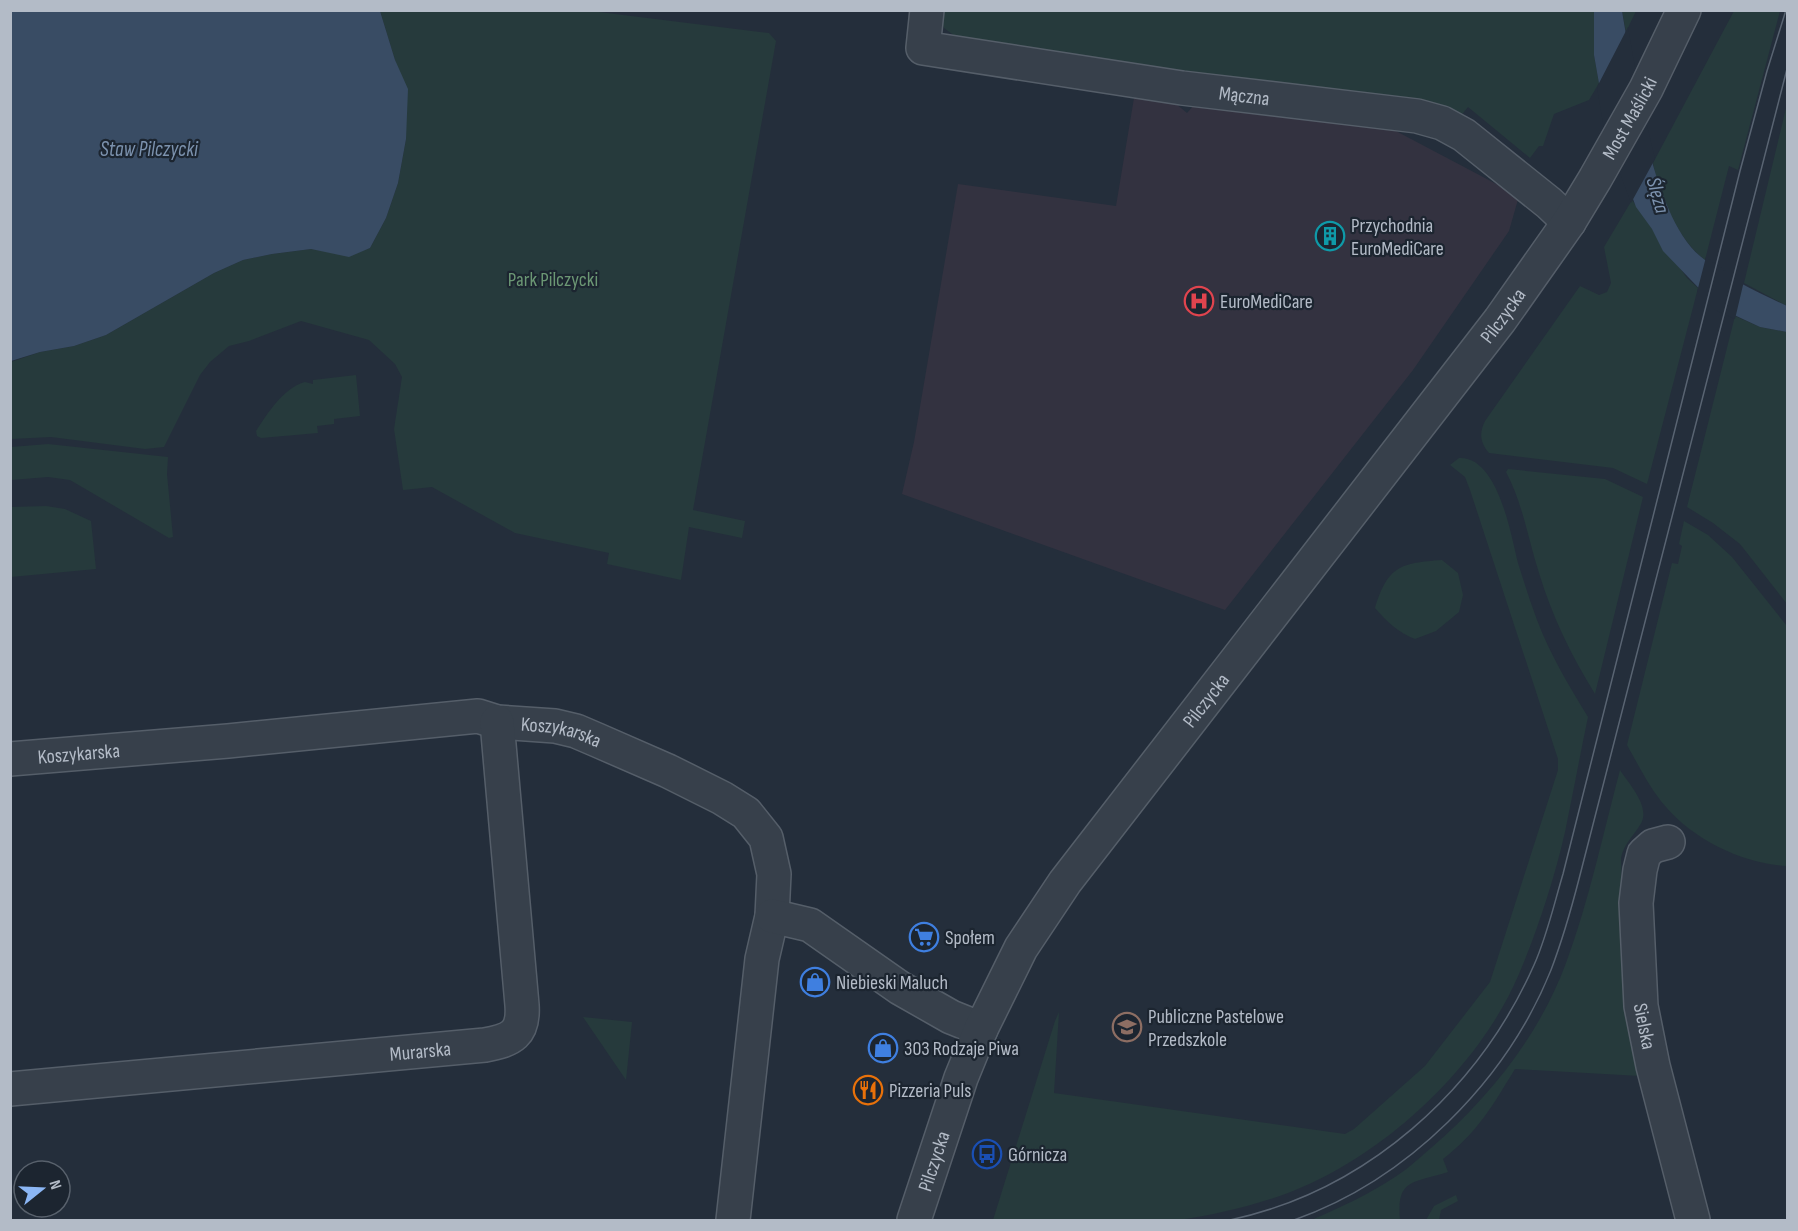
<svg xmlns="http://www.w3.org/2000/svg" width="1798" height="1231" font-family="'Sofia Sans Condensed',sans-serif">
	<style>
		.medical { fill: #333240 }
		.green { fill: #263a3c }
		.water { fill: #394c64 }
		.pier { fill: #242e3b }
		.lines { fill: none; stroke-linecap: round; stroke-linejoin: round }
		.minor-casing { stroke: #555e69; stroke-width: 36 }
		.minor { stroke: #37404b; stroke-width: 33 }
		.tram { stroke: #596472; stroke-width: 1.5 }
		.labels { text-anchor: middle; stroke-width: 4.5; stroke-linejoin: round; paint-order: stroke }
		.street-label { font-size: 20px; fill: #b3bbc7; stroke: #1c2530 }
		.poi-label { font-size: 20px; fill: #b3bbc7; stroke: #1c2530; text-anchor: start }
		.park-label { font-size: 20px; fill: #6b9774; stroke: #1c2530 }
		.water-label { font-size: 21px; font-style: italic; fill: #7c92ae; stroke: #1c2530 }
	</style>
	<rect width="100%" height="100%" fill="#242e3b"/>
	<path class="medical" d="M1135,92L1170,99L1187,113L1195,104L1394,130L1519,196L1509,231L1413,370L1225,610L902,494L914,442L958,184L1116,206Z"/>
	<path class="green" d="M380,11H591L769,33L776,41L693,510L745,521L742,538L689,527L681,580L607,564L609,553L515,533L432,487L403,490L394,429L402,377L395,364L369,340L301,321L249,341L229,346L210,362L200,375L164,447L145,449L51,437L11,439V362L40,352L74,346L106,335L214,273L243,260L272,254L311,249L349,256L370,248L386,218L398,183L406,139L395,60Z
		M938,11H1594V55L1599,83L1589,100L1554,114L1543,146H1539L1530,158L1468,107L1459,118L963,42L944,28Z
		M1622,11H1636L1626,32Z
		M1734,11H1780L1738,170L1729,166L1705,260C1679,241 1659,195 1653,163Z
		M1787,104V306L1744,283Z
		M1632,200L1687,278L1698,288L1647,484L1613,468L1489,453C1480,443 1479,433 1485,421L1580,286L1599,295L1607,292L1611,283L1604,247Z
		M1735,316L1760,327L1787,332V604L1740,544L1713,523L1687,507Z
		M356,375L360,416L334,419V424L317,426L318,433L261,438L257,436L256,431C268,413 283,388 305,382L313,384V380Z
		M48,444L168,457L167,474L173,537L169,538L70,480L48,477L11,480V447Z
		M1459,458C1498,456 1511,535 1518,563C1524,582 1530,601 1537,620C1550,654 1569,686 1588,717C1580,755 1573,794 1565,832C1554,880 1538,929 1519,974C1479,1068 1383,1157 1288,1193C1253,1206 1215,1215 1178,1220C1158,1222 1136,1220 1115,1220C1074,1220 1033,1221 993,1220L1055,1021L1059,1012L1054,1093L1345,1134L1354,1129L1425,1066L1490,982L1558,770V759L1470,490L1465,477L1450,465Z
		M1508,469L1605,479L1643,497L1595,694C1571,655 1552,616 1539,573C1528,539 1523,504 1506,472Z
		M46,506L65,509L91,521L96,569L11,577V507Z
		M1684,521L1708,535L1732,557L1787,626V866C1744,864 1694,840 1666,807C1650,789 1639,766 1627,745L1672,563L1678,564L1682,546L1679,544Z
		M1442,560L1458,573L1463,595L1459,612L1436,631L1415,639C1399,633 1386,621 1375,608C1388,566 1400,563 1442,560Z
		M1620,770C1629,784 1652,808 1640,825C1633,837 1624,843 1621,858L1625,968L1640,1076L1515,1069C1493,1105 1478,1132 1443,1159L1448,1172C1414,1183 1396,1178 1400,1220H1311C1340,1208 1369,1194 1395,1177C1408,1169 1419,1158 1431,1148C1489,1098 1539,1036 1566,963C1589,901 1603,834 1620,770Z
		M583,1017L632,1022L626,1080Z
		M1456,1195L1458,1201L1441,1210L1439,1220H1426L1434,1206Z"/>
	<path class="water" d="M10,11H380L395,60L408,89L406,139L398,183L386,218L370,248L349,257L311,249L272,254L243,260L214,273L106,335L74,346L40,352L11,361Z
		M1594,11H1622C1633,74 1651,214 1700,256C1726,278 1757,292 1787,306V332L1760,327L1717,307L1663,251L1652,229L1636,207L1607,129L1594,55Z"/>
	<path class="pier" d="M1628,27L1639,91L1655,159L1631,203L1604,130L1597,87Z
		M1706,257L1728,273L1744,281L1735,319L1715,310L1697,292Z"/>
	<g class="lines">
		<g class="minor-casing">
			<g id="minor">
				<path id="s1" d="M927,10L923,48L1182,88L1417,116L1442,123L1464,135L1549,203L1569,222"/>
				<path id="s2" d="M10,759L228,741L478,716L497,722L555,726L576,731L597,740L668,771L722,798L746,813L766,838L774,874L772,916L762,959L733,1220"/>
				<path id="s3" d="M1668,842L1653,846L1644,854L1640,870L1636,903L1641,1006L1653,1066L1693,1220"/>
				<path d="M772,916L810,925L900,988L951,1017L981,1029"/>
				<path id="s4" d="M10,1089L485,1045C512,1040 524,1034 522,1005L497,722"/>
				<path id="s5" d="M914,1220L961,1078L981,1029L1021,948L1065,882L1500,320L1569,222L1595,179L1646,89L1684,10"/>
			</g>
		</g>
		<use href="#minor" class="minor"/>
		<path class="tram" d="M1230,1220C1366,1191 1478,1091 1534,965C1547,936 1554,904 1563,874L1740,171L1767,71L1786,10
			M1294,1220C1407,1180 1506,1082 1551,970C1562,941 1571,910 1579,879L1788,65"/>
	</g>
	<defs>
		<g id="building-ring" transform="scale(1.5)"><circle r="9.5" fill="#1c2530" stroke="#0f9aa8" stroke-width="1.5"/><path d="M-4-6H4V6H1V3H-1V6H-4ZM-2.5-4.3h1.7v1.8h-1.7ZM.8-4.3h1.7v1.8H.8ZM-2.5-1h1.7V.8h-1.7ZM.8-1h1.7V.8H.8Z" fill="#0f9aa8"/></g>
		<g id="hospital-ring" transform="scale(1.5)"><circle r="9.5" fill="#1c2530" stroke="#e0444e" stroke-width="1.5"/><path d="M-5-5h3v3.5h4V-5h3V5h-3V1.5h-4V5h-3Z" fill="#e0444e"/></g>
		<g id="supermarket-ring" transform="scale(1.5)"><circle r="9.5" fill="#1c2530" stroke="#3f7fe0" stroke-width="1.5"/><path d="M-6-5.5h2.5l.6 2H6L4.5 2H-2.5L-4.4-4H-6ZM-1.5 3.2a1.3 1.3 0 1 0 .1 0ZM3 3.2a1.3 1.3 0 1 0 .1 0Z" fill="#3f7fe0"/></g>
		<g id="shop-ring" transform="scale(1.5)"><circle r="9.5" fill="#1c2530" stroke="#3f7fe0" stroke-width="1.5"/><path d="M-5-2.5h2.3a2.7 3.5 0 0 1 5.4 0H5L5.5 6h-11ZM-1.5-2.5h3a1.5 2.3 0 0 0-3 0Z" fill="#3f7fe0"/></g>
		<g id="school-ring" transform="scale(1.5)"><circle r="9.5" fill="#1c2530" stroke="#8d6e63" stroke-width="1.5"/><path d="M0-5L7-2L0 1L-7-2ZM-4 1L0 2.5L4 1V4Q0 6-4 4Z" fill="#8d6e63"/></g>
		<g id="restaurant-ring" transform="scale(1.5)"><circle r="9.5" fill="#1c2530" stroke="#e8710a" stroke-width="1.5"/><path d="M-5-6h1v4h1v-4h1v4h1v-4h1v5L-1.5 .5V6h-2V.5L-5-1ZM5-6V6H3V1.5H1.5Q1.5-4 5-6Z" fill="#e8710a"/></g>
		<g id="bus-ring" transform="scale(1.5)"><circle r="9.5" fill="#1c2530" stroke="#1a4fb4" stroke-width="1.5"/><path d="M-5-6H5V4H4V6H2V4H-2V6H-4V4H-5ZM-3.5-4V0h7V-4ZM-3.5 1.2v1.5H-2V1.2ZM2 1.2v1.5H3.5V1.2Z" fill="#1a4fb4"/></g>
	</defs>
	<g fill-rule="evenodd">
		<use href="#building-ring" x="1330" y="236"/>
		<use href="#hospital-ring" x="1199" y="301"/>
		<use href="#supermarket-ring" x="924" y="937"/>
		<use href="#shop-ring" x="815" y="982"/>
		<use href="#school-ring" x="1127" y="1027"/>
		<use href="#shop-ring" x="883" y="1048"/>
		<use href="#restaurant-ring" x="868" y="1090"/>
		<use href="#bus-ring" x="987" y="1154"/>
	</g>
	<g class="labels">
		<g class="street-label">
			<text dy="7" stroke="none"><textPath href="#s1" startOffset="363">Mączna</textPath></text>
			<text dy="7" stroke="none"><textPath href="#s5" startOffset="1323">Most Maślicki</textPath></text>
			<text dy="7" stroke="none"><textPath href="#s5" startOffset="1088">Pilczycka</textPath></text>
			<text dy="7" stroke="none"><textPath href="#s5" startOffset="602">Pilczycka</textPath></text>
			<text dy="7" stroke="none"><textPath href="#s2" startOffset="555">Koszykarska</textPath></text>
			<text dy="7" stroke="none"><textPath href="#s2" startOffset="69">Koszykarska</textPath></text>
			<text dy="7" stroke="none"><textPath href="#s3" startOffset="201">Sielska</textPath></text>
			<text dy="7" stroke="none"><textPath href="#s4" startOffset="412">Murarska</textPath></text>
			<text dy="7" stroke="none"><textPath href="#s5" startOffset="62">Pilczycka</textPath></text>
		</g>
		<g class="poi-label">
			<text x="1351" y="232">Przychodnia<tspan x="1351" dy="23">EuroMediCare</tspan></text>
			<text x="1220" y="308">EuroMediCare</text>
			<text x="945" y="944">Społem</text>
			<text x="836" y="989">Niebieski Maluch</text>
			<text x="1148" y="1023">Publiczne Pastelowe<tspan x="1148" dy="23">Przedszkole</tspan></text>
			<text x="904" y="1055">303 Rodzaje Piwa</text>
			<text x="889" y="1097">Pizzeria Puls</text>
			<text x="1008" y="1161">Górnicza</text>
		</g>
		<g class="park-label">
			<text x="553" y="286">Park Pilczycki</text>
		</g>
		<g class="water-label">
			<text x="149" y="156">Staw Pilczycki</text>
			<text transform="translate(1658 195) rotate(74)" y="7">Ślęza</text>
		</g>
	</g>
	<rect width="1798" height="1231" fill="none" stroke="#b3bbc7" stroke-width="24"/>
	<g transform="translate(42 1189) rotate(72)"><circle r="28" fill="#1c2530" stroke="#58616c" stroke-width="1.5"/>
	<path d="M0-4.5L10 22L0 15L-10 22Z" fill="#8bb6f4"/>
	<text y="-9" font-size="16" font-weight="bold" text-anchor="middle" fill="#b3bbc7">N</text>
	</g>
</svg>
